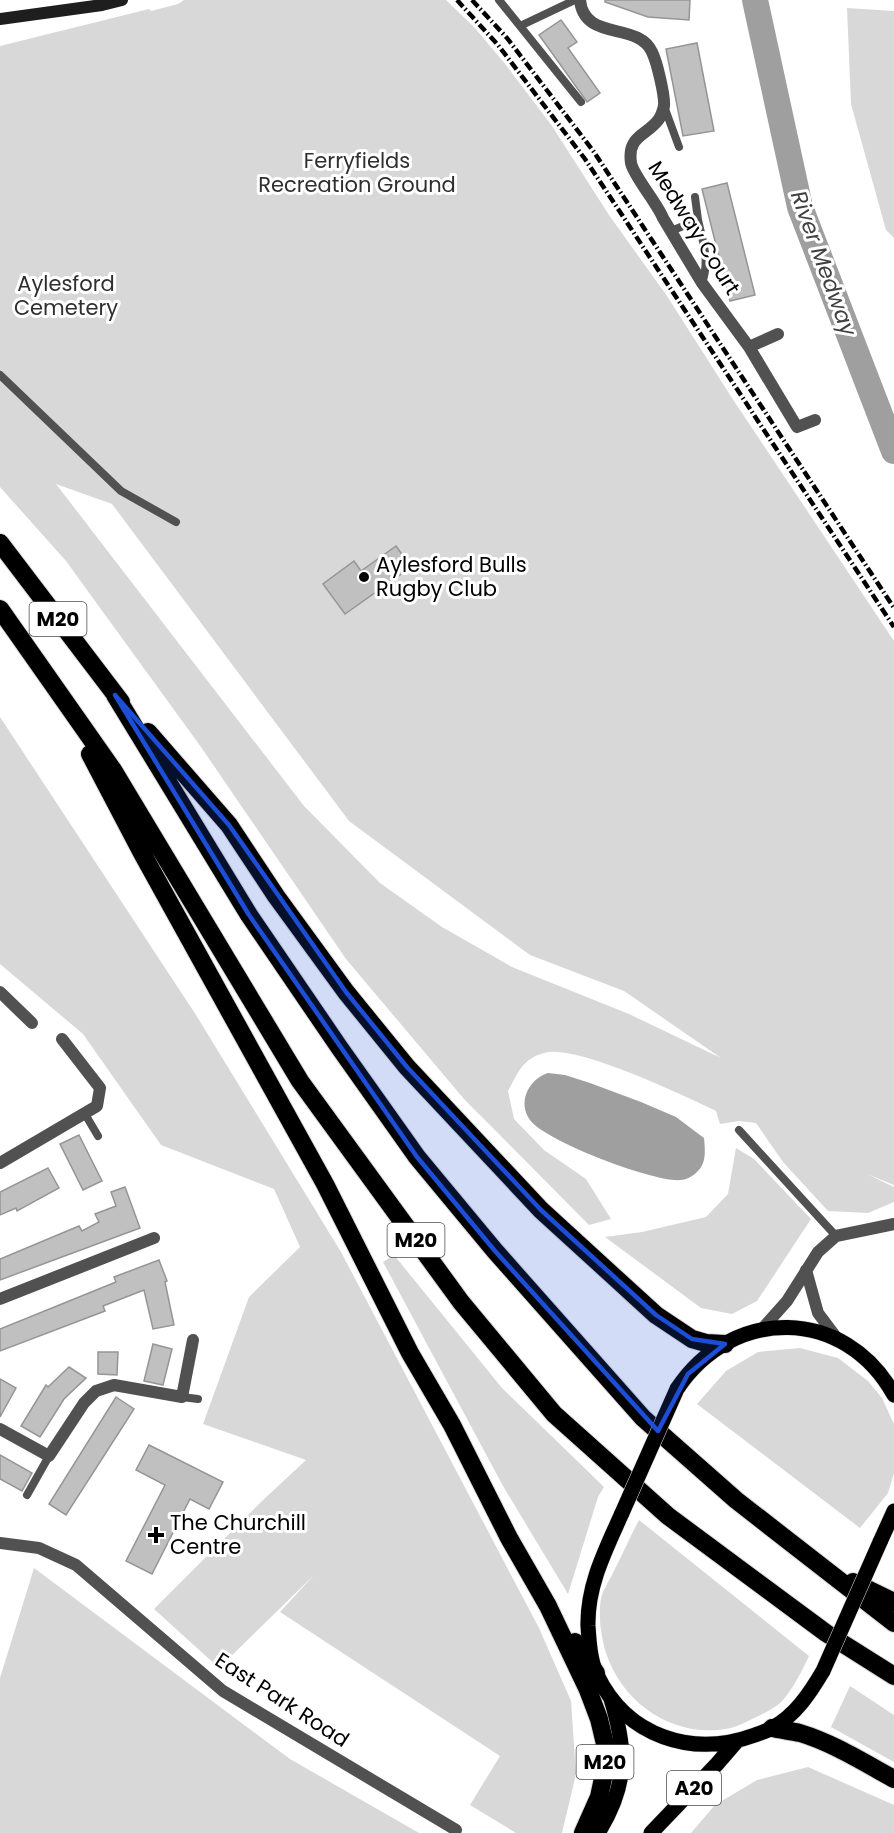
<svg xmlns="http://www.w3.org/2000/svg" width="894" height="1833" font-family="Poppins,sans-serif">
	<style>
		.green { fill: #d8d8d8; fill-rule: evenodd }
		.water { fill: #9f9f9f }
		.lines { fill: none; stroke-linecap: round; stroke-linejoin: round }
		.river { stroke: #9f9f9f; stroke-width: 26 }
		.building { fill: #c0c0c0; stroke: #959595; stroke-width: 1.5 }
		.primary-casing { stroke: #dbdbdb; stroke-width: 16 }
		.highway-casing { stroke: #dbdbdb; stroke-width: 20 }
		.lane { stroke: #515151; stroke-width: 8 }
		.street { stroke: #515151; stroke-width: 12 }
		.secondary { stroke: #1e1e1e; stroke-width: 12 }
		.primary { stroke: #000; stroke-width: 15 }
		.highway { stroke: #000; stroke-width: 18 }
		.rail { stroke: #000; stroke-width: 4.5; stroke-dasharray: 9 3 1.5 3; stroke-linecap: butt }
		.primary-bridge-casing { stroke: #dbdbdb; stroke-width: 16; stroke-linecap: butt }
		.primary-bridge { stroke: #000; stroke-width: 15 }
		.marked { fill: #1d4ed8; fill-opacity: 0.2; stroke: #1d4ed8; stroke-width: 4.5; stroke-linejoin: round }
		.poi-dot { fill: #000; stroke: #fff; stroke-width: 2 }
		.labels { text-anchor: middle; stroke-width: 6; stroke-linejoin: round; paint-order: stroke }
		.shield { fill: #fff; stroke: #4c4c4c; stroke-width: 1.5 }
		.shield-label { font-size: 20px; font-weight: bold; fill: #000 }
		.park-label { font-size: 21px; fill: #2f2f2f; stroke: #fff }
		.street-label { font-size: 21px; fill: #000; stroke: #fff }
		.poi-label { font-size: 21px; fill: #000; stroke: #fff; text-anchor: start }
		.water-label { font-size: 22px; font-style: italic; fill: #404040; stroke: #fff }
	</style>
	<rect width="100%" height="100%" fill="#fff"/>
	<path class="green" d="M184,0H446L474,27L506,65L552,126L609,215L667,296L732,398L894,641V1185L867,1174L894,1187V1202L868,1213L828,1211L783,1162L756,1123L739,1121L720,1124L716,1111C685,1096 574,1043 544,1053C522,1059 518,1073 508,1091L514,1119L544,1150L586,1179L611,1219L589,1225L464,1099L346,959L201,747L66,561L0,487V46L149,9L151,11L178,4ZM56,484L112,504L349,821L530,955L624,991L721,1058L629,1014L512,967L442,927L380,883L304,806Z
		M847,8L894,11V238L886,230L851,104Z
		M0,717L196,1015L341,1252L539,1628L571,1701L576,1774L562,1833H516L470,1805L500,1756L280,1612L314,1575L219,1668L154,1609L261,1502L306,1460L203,1424L249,1297L300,1247L274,1189L161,1145L83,1034L0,964Z
		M736,1148L754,1159L811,1219L757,1301L732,1314L701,1308L605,1237L642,1232L706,1217L728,1194Z
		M394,1255L502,1388L604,1487L598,1497L568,1594L503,1486L383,1262Z
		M800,1348L838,1358L868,1381L882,1398L894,1424V1473L888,1493L860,1528L697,1404L726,1371L758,1352Z
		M639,1520L809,1656C803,1669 791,1693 780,1703C773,1709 761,1715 752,1719C746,1722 738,1726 731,1728C676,1740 623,1705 606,1653C601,1636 598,1616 601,1598C603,1590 609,1581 613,1573C622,1555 630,1537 639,1520Z
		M34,1568L290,1759L419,1833H0V1678Z
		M850,1686L894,1715V1762L831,1727Z
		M808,1767L894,1805V1833H691L715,1805L757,1780Z"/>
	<path class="water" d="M548,1073L565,1075L590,1083L641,1102L676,1117L704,1138C705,1150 707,1163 697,1172C693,1176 686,1180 681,1180C655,1183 545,1141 530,1120C517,1102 529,1079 548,1073Z"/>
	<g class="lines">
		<path class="river" d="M755,0L800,207L894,451"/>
	</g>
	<path class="building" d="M605,0H690L689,20L648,17L605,2Z
		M561,20L577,42L568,48L600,93L587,102L539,35Z
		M697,43L714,131L683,136L666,49Z
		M727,183L755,295L730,301L702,189Z
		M396,546L411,567L345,614L323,584L354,561L361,571Z
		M79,1135L102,1181L83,1190L60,1144Z
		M48,1168L59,1188L17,1211L16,1208L0,1215V1192Z
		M125,1187L140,1228L0,1280V1259L79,1226L82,1231L99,1222L95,1214L116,1206L111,1192Z
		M159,1260L167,1281L165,1282L174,1325L153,1329L144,1290L103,1306L105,1311L0,1351V1329L116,1282L114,1277Z
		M153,1344L172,1349L163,1385L144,1381Z
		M98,1352H118L117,1375L98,1374Z
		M69,1367L86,1378L64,1399L40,1437L21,1426L46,1385L48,1387Z
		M0,1379L16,1388L0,1417Z
		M116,1397L134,1409L66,1515L49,1504Z
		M149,1445L223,1482L209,1509L190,1499L152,1574L126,1561L165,1485L136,1470Z
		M0,1455L32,1473L22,1491L0,1479Z"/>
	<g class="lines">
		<g class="primary-casing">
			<path id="primary" d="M677,1389C732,1306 845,1306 894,1395
				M622,1513C606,1549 587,1585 588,1626C589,1641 590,1660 597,1675C627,1737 692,1758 755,1735C760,1733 767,1731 772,1728C795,1716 810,1693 823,1671
				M880,1542L894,1511
				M598,1833C628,1785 627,1751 611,1699
				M651,1833L717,1764L736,1742"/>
		</g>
		<g class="highway-casing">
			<path id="highway" d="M0,543L121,702
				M0,609L113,770L300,1081L461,1302L554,1414L668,1516L826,1633L894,1676
				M115,695L249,915L339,1047L417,1157L495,1251L643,1418L736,1500L894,1623
				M148,732L229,825L276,896L346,992L407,1067L541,1210L656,1315L692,1339L706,1343L725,1344
				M90,754L142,853L325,1184L410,1353L452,1425L509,1538L548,1606L588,1690L599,1719L605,1744V1769L599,1797L583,1833
				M853,1582L894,1602
				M575,1642L596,1673
				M772,1728C781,1730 791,1731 800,1733C833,1743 863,1762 894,1779"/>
		</g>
		<path class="lane" d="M499,0L581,102
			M520,26L575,0
			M664,106L679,147
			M698,220C703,242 710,261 702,283
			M671,231L698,220L695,197
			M0,375L121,491L176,522
			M85,1114L98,1136
			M739,1130L836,1236
			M182,1397L198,1399
			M27,1495L49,1456"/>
		<path class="street" d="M580,0C584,42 638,21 652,52C657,62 665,96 664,106C663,110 661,116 659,119C647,136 627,135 631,163C633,175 657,203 663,218L702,283L749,347L778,334
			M749,347L797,427L815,420
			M0,992L32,1023
			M0,1163L97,1106L100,1088L62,1039
			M806,1270L818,1313L836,1337
			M0,1299L154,1238
			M762,1329L787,1301L818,1252L836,1236L894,1224
			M0,1429L49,1456L84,1403L96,1391L114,1385L182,1397L193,1340
			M0,1543L39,1548L76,1565L223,1691L456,1830"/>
		<path class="secondary" d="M0,19L102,5L122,0"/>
		<use href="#primary" class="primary"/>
		<use href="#highway" class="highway"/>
		<path class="rail" d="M457,0L498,45L585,159L894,627
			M472,0L507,38L594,152L894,608"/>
		<g class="primary-bridge-casing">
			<path id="primary-bridge" d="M622,1513L677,1389
				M823,1671L880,1542"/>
		</g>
		<use href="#primary-bridge" class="primary-bridge"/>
	</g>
	<path class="marked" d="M115,695L229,825L346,992L407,1067L541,1210L656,1315L692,1339L725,1344L688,1374L658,1431L495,1251L417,1157L249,915Z"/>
	<g class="poi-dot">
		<circle cx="364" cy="577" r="6"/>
		<path d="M153 1526h6v6h6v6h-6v6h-6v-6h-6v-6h6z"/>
	</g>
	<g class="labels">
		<g class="shield">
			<rect x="29.5" y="602" width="57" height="34" rx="4.5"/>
			<rect x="387.5" y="1223" width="57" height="34" rx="4.5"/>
			<rect x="576.5" y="1745" width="57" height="34" rx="4.5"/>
			<rect x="667" y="1771" width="54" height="34" rx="4.5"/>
		</g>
		<g class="shield-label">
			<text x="58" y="626">M20</text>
			<text x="416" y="1247">M20</text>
			<text x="605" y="1769">M20</text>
			<text x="694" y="1795">A20</text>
		</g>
		<g class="park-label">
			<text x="357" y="168">Ferryfields<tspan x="357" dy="24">Recreation Ground</tspan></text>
			<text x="66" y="291">Aylesford<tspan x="66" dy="24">Cemetery</tspan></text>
		</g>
		<g class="street-label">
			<text transform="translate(694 228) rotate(58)" y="7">Medway Court</text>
			<text transform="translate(282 1700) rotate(33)" y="7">East Park Road</text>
		</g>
		<g class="poi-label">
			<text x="376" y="572">Aylesford Bulls<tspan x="376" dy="24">Rugby Club</tspan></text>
			<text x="170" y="1530">The Churchill<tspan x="170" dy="24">Centre</tspan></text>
		</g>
		<g class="water-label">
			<text transform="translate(824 263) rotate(70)" y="8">River Medway</text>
		</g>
	</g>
</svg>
